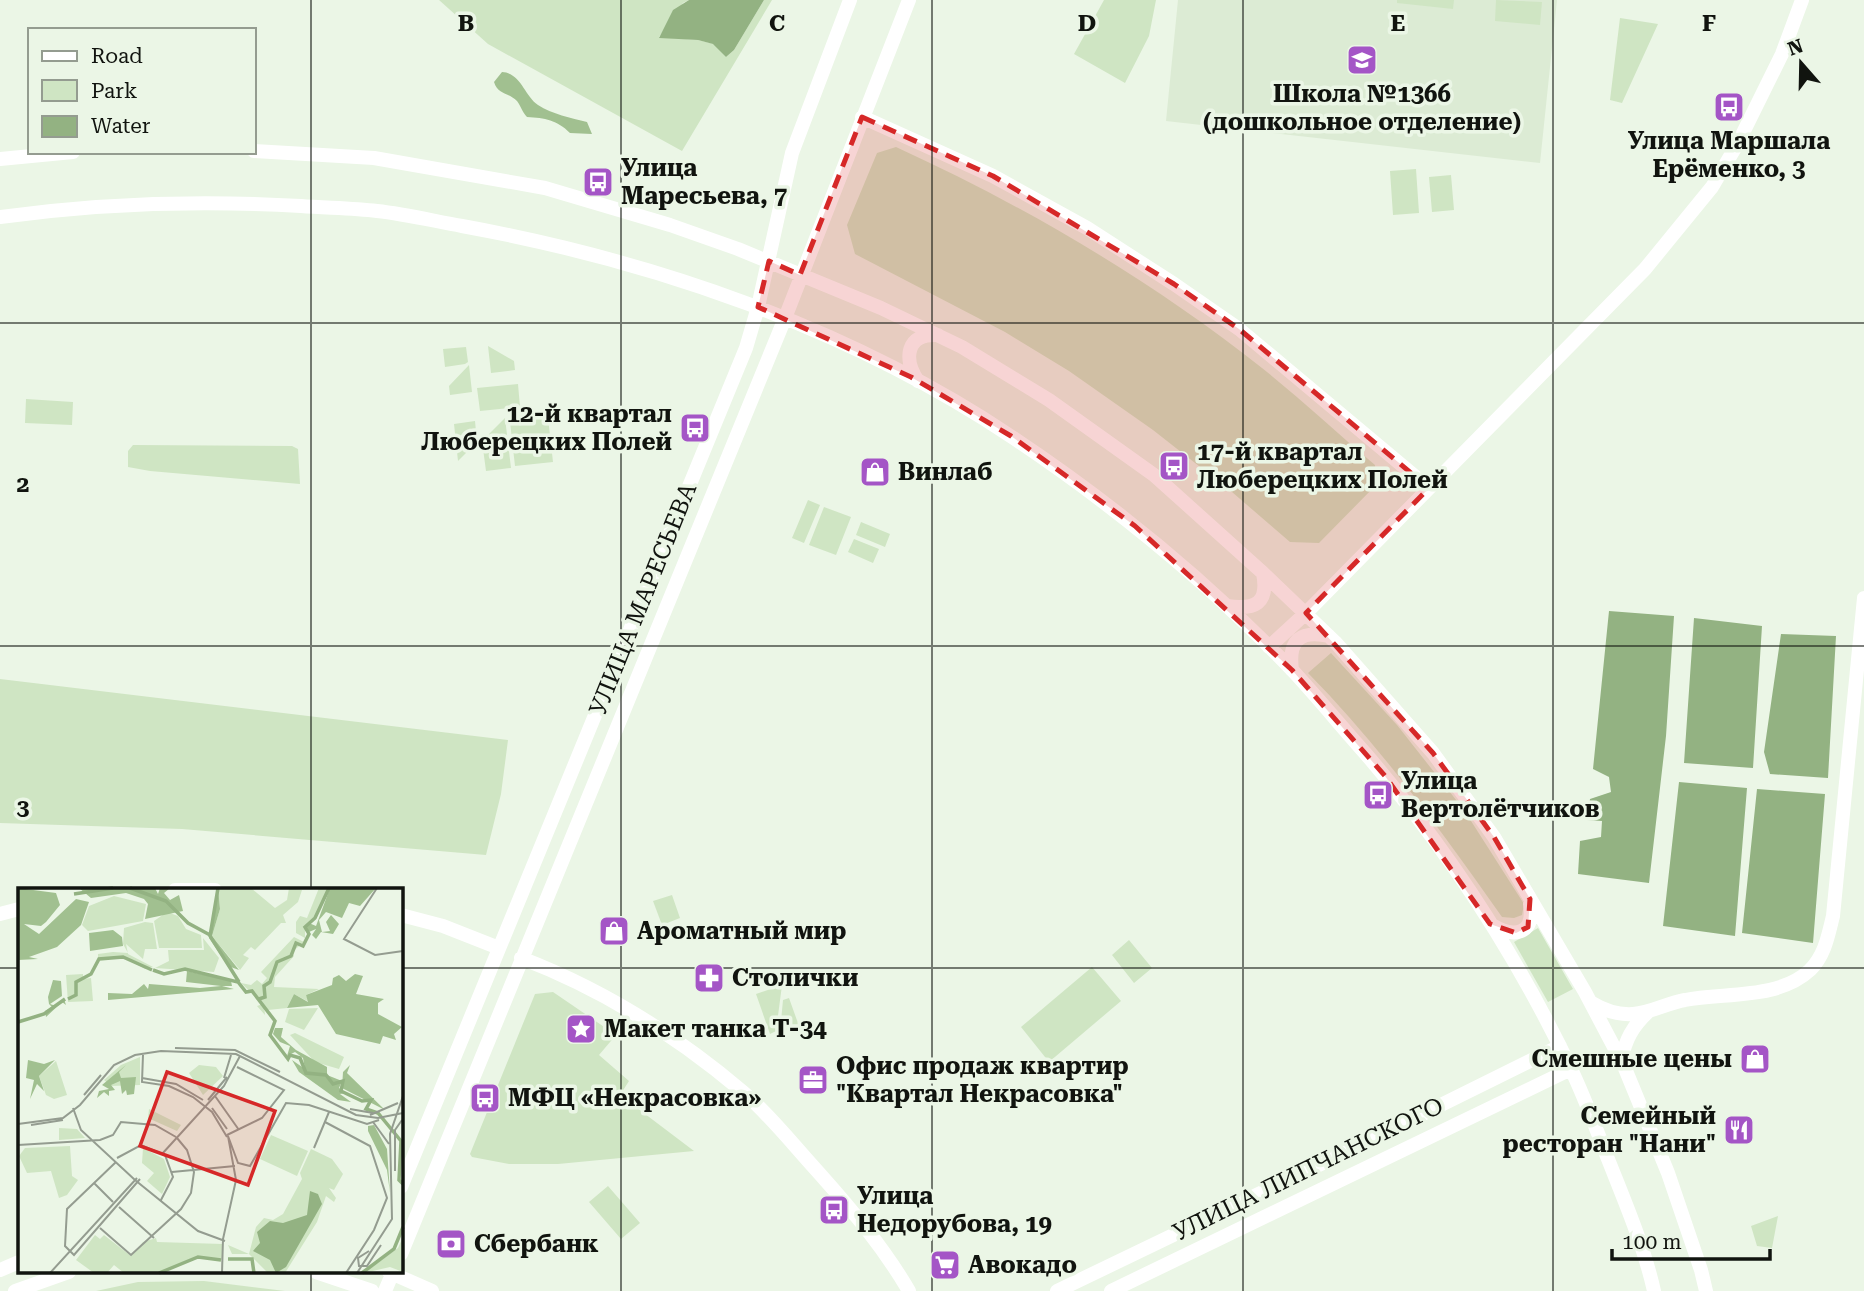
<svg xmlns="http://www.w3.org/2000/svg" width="1864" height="1291" font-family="'Roboto Serif',serif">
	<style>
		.built { fill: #dcebd4 }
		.green { fill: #cfe5c3 }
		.forest { fill: #a1c090 }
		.water { fill: #93b282 }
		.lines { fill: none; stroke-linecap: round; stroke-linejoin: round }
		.secondary { stroke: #fff; stroke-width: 14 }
		.marked { fill: #d62828; fill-opacity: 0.2; stroke: #d62828; stroke-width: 5; stroke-dasharray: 14 9; stroke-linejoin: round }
		.grid { fill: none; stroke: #11140f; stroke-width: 2; stroke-opacity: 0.55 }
		.labels { text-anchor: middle; stroke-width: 7; stroke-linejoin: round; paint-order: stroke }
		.poi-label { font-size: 24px; font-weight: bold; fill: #11140f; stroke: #ebf6e6; text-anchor: start }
		.street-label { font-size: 24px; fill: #11140f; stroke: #ebf6e6 }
		.inset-river { fill: none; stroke: #93b282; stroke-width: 3.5 }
		.inset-road { fill: none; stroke: #949c90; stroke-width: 2 }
		.view { fill: #d62828; fill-opacity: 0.15; stroke: #d62828; stroke-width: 3.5 }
		.inset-edge { fill: none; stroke: #11140f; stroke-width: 3.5 }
		.grid-label { font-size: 23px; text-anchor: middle; font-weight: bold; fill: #11140f; stroke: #ebf6e6; stroke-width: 7; stroke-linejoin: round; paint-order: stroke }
	</style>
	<rect width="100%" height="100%" fill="#ebf6e6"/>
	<path class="built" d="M1178,0H1557L1540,163L1166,121Z"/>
	<path class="green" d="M439,0H689L683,3L659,37L698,40L714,44L726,57L734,50L764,0H772L682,151L488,44Z
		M1104,0H1156L1149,36L1125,83L1074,54Z
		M1397,0H1454L1453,9L1397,3Z
		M1496,0L1542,2L1540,25L1495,21Z
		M1620,18L1658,24L1622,103L1610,100Z
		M896,147C1025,206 1151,280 1262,368C1301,399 1337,433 1375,465L1376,485L1319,543L1290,542L1232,492L1153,430L1069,371L1005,332L855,254L847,225L877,153Z
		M1416,169L1419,213L1393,215L1390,171Z
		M1451,175L1454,210L1432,212L1429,177Z
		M488,346L514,361L515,370L491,373Z
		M466,347L468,362L465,364L445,367L443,349Z
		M469,365L472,392L450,395L449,386Z
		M518,384L520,407L480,411L477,388Z
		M26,399L73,402L72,425L25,423Z
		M547,409L553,462L515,466L509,413Z
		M505,418L511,468L486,471L482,441Z
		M475,421L477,442L458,461L454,424Z
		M133,445L292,446L298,449L300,484L150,471L128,467V451Z
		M808,500L820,505L804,543L792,538Z
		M824,507L851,517L836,555L809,545Z
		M861,522L890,534L885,547L856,535Z
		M854,539L879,549L873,563L848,552Z
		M1331,653L1397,725L1464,810L1524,904L1522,915L1514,918L1502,917C1442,832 1382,748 1308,673Z
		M0,679L508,740L501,794L486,855L182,829L0,823Z
		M672,895L680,918L662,925L653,901Z
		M1538,928L1573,989L1548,1002L1514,942Z
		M1129,940L1152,968L1134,983L1112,955Z
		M1092,967L1121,1001L1049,1062L1021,1027Z
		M782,985L776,1031L770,1034L756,994Z
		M553,992L616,1035L599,1055L629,1081L620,1095L694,1151L558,1164H509L472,1157L470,1154L535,994Z
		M789,998L799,1026L780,1032L783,1000Z
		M608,1186L640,1223L621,1239L589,1202Z
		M1778,1216L1772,1248L1757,1246L1751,1226Z
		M204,1281L285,1291H96L138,1282Z"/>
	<path class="forest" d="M502,72C521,73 524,95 538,105C552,114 571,118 587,122L592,134L570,133C557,120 545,118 527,117C522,112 521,106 517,101C508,92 498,95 494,82Z"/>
	<path class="water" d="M689,0H764L734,50L726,57L713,44L698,40L659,38L673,10Z
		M1609,611L1674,616L1666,736L1649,883L1578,874L1580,841L1601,837L1602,821L1587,820L1590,799L1611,792L1609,777L1593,769Z
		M1694,618L1762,626L1753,768L1684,763Z
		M1781,634L1836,636L1828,778L1770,774L1764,752Z
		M1679,782L1747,788L1735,936L1663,926Z
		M1757,789L1825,794L1813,943L1742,933Z"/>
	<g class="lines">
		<path class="secondary" d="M862,117L993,176L1087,228L1174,284L1239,329L1429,488
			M254,151L374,158L545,188L670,225L738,249L881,308L962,347L1049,400L1154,475L1263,573L1335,642L1433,753L1494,837L1585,992L1624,1066L1668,1173L1701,1270L1706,1291
			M0,159L73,152
			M0,217C102,203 199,200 301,206C326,208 352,208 377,211C405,214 434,221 462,226C654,261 849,328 1012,437C1114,505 1210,584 1294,672C1318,698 1341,726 1365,753C1447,848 1517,956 1571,1069C1585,1098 1596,1129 1608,1159C1625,1202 1644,1246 1654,1291
			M918,381C903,359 906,333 938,335
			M1227,606C1255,610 1269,604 1263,573
			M1269,647L1306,613L1645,269L1712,187L1738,143L1782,54L1802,0
			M1292,670C1288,640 1300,630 1329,636
			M175,890H215
			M0,914L19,909
			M401,915L443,926L499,948
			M1492,925C1514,938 1535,935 1530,904
			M521,958C602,989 677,1036 743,1092C771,1116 794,1146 819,1173C852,1210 884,1248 909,1291
			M1592,1003C1605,1011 1617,1015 1633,1014C1651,1013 1667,1003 1685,1000C1724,992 1778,1000 1810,970C1825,955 1828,936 1833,916L1864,598
			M1621,1060C1626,1039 1632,1027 1648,1012
			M401,1187L746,348L758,307L792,153L850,0
			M401,1254L785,318L909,0
			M0,1270L19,1262
			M316,1272L372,1291
			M389,1272L432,1291
			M15,1291L69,1272
			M385,1291L393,1272
			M1057,1291L1348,1151L1560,1046
			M1111,1291L1571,1069"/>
	</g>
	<path class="marked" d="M862,117L993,176L1174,284L1239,329L1429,488L1306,613L1433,753L1494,837L1530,899L1528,927L1516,933L1490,924L1385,776L1292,670L1135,526L1011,436L911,377L758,307L769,261L800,275Z"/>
	<path class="grid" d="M311,0V890M621,0V1291M932,0V1291M1243,0V1291M1553,0V1291M0,323H1864M0,646H1864M0,968H19M401,968H1864M311,1272V1291"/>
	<defs>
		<g id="school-square" transform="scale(1.575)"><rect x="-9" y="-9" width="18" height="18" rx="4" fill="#a455c6" stroke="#ebf6e6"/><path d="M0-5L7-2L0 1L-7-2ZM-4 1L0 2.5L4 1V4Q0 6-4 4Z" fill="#fff"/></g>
		<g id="bus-square" transform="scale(1.575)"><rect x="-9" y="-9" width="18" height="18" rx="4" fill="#a455c6" stroke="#ebf6e6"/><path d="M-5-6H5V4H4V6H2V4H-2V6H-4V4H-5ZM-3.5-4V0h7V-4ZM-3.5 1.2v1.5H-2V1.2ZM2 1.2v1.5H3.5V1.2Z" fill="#fff"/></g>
		<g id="shop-square" transform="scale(1.575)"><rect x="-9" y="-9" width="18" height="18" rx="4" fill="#a455c6" stroke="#ebf6e6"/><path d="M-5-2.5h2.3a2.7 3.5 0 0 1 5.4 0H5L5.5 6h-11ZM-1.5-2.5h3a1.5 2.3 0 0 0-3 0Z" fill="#fff"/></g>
		<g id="pharmacy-square" transform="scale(1.575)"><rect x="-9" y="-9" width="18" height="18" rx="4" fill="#a455c6" stroke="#ebf6e6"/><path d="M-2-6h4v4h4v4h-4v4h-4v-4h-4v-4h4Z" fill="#fff"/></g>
		<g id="sight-square" transform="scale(1.575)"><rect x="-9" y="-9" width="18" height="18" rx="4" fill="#a455c6" stroke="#ebf6e6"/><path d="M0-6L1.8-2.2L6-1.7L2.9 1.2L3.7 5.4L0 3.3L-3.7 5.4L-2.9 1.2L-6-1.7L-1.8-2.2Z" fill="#fff"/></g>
		<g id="office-square" transform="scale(1.575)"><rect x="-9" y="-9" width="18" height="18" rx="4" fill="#a455c6" stroke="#ebf6e6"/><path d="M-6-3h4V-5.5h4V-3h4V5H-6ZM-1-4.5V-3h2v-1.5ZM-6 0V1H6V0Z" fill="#fff"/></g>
		<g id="restaurant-square" transform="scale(1.575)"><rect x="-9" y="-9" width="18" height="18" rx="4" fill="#a455c6" stroke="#ebf6e6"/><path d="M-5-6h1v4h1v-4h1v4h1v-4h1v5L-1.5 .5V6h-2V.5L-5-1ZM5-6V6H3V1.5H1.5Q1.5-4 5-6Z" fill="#fff"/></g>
		<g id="bank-square" transform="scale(1.575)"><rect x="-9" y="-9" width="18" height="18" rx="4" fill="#a455c6" stroke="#ebf6e6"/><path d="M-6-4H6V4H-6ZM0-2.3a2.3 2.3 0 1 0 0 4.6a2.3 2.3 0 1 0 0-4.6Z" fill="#fff"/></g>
		<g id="supermarket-square" transform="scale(1.575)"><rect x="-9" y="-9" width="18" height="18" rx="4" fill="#a455c6" stroke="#ebf6e6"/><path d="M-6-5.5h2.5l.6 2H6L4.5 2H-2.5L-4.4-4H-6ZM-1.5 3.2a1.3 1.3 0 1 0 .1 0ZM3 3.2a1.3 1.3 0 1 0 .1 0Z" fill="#fff"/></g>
	</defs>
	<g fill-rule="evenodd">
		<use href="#school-square" x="1362" y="60"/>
		<use href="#bus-square" x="1729" y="107"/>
		<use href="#bus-square" x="598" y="182"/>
		<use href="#bus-square" x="695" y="428"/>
		<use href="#bus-square" x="1174" y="466"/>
		<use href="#shop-square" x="875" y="472"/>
		<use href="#bus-square" x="1378" y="795"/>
		<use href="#shop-square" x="614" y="931"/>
		<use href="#pharmacy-square" x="709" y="978"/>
		<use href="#sight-square" x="581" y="1029"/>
		<use href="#shop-square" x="1755" y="1059"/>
		<use href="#office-square" x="813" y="1080"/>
		<use href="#bus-square" x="485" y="1098"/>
		<use href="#restaurant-square" x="1739" y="1130"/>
		<use href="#bus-square" x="834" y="1210"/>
		<use href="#bank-square" x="451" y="1244"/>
		<use href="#supermarket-square" x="945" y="1265"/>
	</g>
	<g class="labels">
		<g class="poi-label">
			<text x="1362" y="102" text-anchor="middle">Школа №1366<tspan x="1362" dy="28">(дошкольное отделение)</tspan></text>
			<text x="1729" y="149" text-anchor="middle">Улица Маршала<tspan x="1729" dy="28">Ерёменко, 3</tspan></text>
			<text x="621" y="176">Улица<tspan x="621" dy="28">Маресьева, 7</tspan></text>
			<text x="672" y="422" text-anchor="end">12-й квартал<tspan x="672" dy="28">Люберецких Полей</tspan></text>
			<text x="1197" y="460">17-й квартал<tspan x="1197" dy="28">Люберецких Полей</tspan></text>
			<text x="898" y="480">Винлаб</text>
			<text x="1401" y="789">Улица<tspan x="1401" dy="28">Вертолётчиков</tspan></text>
			<text x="637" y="939">Ароматный мир</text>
			<text x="732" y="986">Столички</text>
			<text x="604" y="1037">Макет танка Т-34</text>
			<text x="1732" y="1067" text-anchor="end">Смешные цены</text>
			<text x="836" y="1074">Офис продаж квартир<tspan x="836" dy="28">"Квартал Некрасовка"</tspan></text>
			<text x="508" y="1106">МФЦ «Некрасовка»</text>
			<text x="1716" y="1124" text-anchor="end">Семейный<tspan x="1716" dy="28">ресторан "Нани"</tspan></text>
			<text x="857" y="1204">Улица<tspan x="857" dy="28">Недорубова, 19</tspan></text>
			<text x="474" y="1252">Сбербанк</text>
			<text x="968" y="1273">Авокадо</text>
		</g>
		<g class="street-label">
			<text transform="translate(643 599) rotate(-68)" y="8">УЛИЦА МАРЕСЬЕВА</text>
			<text transform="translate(1308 1169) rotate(-26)" y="8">УЛИЦА ЛИПЧАНСКОГО</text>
		</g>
	</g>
	<g transform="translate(18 888)">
		<rect width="385" height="385" fill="#ebf6e6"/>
		<path d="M200,0H233L257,20L269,12L271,0L284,2L280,14L265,27L268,35H263L237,62L233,59L225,67L231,70L222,82L194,48L202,21ZM301,0H312L300,25L287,39V50L278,45V34L282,28L289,30ZM96,8L128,16L125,33L70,43L64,37L71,18ZM149,24L160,28L168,41L183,47L184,60H141L136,33ZM127,34L135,35L139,61H127L125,71L108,56L110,66L135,79L127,81L105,69L80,71V66L95,64L110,65L105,56L106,40ZM276,49L286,54L274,64L276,68L257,89L256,99L301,101L288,107L291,114L276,106L269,120L250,122L246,117L247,127L239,118L245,116L223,95L233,97L239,92L244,96L249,90L243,84ZM185,50L201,70L196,84L137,80L151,73L150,62H186ZM65,86V91L73,90L75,113L50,114L48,87ZM300,120L286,142L267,134L271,121ZM277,145L326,169L321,181L297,174L272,147ZM122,169V197L93,198L86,192L103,177ZM38,173L49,207L36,211L28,207L21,188ZM181,177L198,179L205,188L185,207L171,185ZM131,221L163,237L159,243L130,230ZM41,240L59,241L67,250L41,252ZM253,247L290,263L279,288L242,271ZM52,258L54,288L60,292L49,307L41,310L33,283L9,285L1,268L7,260ZM125,260L146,271L152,289L144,306L129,293L136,285L124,275ZM293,261L314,271L325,286L316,302L311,300L318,310L316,314L308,308L299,334L267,385H250L231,366H214L210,357L231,366L238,339L246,330L255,332L265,326L284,291L282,285ZM77,347L82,351L86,347L113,368L125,354L138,350L139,354L205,356V372L181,369L142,385H106L96,377L89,385H76L58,372ZM385,349V384L372,379L346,385L380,360Z" fill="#cfe5c3"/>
		<path d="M0,0L38,5L42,17L28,34L23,38L6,36L21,46L58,11L71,14L63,37L39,59L11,69L20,71L0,72ZM61,0H137L140,6L142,0H152L146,5L152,12L161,7L165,23L127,31L130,16L126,11L108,5L73,10ZM200,0L202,21L194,48L221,82L210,78L191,50ZM312,0H358L342,18L331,15L324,30L308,24L301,32L304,44L312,43L308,34L313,27L321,36L315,46L303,44L298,51L294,47L298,41L291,44L287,39L291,35L298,38ZM95,42L104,49L105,58L72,63L71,45ZM169,83L213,93L214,98H204L216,101L90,112V105L114,106L126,96L130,101L131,96L182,100L203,98L168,94ZM337,86L345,88L338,106L366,111L360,115V126L384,139L376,146L378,152L365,148L362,156L318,146L300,117L269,120L276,106L290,114L288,107L314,97L315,90L321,87L328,93ZM35,92L43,93L44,108L32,116L38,118L46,111L48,117L44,114L28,129L27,123L34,119L31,116L30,109ZM257,140H265L263,149L278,162L309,179V187L324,193L321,200L329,205L322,206L333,214L320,212L281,184L274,172L287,181L285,170L277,164L269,168L272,158L262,154L255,146ZM10,172L26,176L37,172L21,188L26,203L19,196L12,211L16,192L8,190ZM108,177L101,184L103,190L118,189L116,206L109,207L108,202L104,206L102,193L93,197L97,202L91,203V208L86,204L79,210L81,203L91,201L84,197ZM332,177L329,185L367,222L324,200L325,184ZM356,237L369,261L372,305L369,282L350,243V238Z" fill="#a1c090"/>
		<path d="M292,303L300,306L304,316L268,379L258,385L252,372L235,363L242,355L239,344L252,333L265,335L289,327Z" fill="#93b282"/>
		<path class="inset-river" d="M112,0L148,13L170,35L192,47M200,0L192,48L221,94M56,6L95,0M135,82L146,86L167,81L220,94L228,104L234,103L257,133L252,147L270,171L272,167L282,170L288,185L308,187L315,196L325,193L323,203L344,213L353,212L348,221L360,225L383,253L381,292L385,296M50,111L58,107V94L73,86L81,71L105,69L134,82M241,111L247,109L246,98L252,94L259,74L273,68L278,55L285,58L291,46L287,39L297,30L311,0M0,134L26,126L47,111M210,371H234L236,385M141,385L180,369L203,372M344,385L376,361L385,339"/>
		<path class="inset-road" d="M359,0L326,51L357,67L385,63M157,160L217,162L262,184M125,167L124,194L151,198L175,209L194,224L209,249M124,190L158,196L185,212M206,190L213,167M66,207L83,187M197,208L221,242M190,212L209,189M55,220L63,242L117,292L180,343L207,353M194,220L209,241M332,221L355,225M352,227L380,215M307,234L352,258L369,310L356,342L328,385M355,234L371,256M0,236L45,230L62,217L96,177L117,167L143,163L218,166L338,227L360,230L385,225M13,237L45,232M209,247L244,230L266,202L219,179M0,257L82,252L95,247L103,234L137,237L158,249M296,260L311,224M144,266L206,198L222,168M99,270L123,257L147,267L155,289L143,312M98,274L49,321L47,358L56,367L122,291M377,283V242L384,232M154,284L217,278M76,295L95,314M101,319L136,350M82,340L113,367L163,321L173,305L176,284L169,262L159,250M351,363L340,370L341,378H349L363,357M32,385L119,290M204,385L205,351L218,292L210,248L220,275L232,278L268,215L291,217L349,236L361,232M339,385L374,331L372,246L385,208"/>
		<path class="view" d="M149,184L257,223L230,297L122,258Z"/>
		<rect width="385" height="385" class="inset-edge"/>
	</g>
	<g class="grid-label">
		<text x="466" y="31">B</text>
		<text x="777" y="31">C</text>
		<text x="1087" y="31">D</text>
		<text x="1398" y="31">E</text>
		<text x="1709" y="31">F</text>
		<text x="23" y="492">2</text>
		<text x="23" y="815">3</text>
	</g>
	<rect x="28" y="28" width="228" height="126" fill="#ebf6e6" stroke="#949c90" stroke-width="2"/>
	<rect x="42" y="51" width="35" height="10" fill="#ffffff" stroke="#949c90" stroke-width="2"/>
	<text x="91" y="63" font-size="21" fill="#11140f">Road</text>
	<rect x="42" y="80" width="35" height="21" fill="#cfe5c3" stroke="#949c90" stroke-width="2"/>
	<text x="91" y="98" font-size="21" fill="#11140f">Park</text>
	<rect x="42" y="116" width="35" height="21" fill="#93b282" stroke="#949c90" stroke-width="2"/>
	<text x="91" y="133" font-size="21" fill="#11140f">Water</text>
	<g transform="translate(1801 63) rotate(340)" stroke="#ebf6e6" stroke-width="5" paint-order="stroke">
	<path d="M0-5L12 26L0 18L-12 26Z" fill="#11140f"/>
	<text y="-10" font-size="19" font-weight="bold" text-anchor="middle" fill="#11140f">N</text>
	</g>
	<path d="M1612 1249v10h158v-10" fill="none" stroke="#11140f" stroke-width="3.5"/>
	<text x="1622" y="1249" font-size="21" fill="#11140f" stroke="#ebf6e6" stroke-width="5" paint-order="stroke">100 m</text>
</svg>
